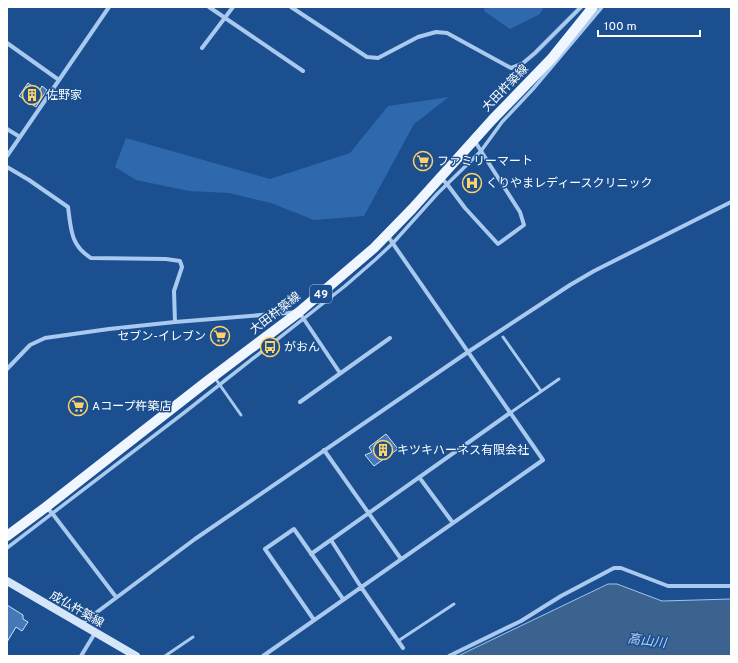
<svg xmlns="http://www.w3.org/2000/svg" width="738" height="663" font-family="Overpass,'Noto Sans JP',sans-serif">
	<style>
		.green { fill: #2e69ad }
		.water { fill: #3c6290; stroke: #9cc4f0 }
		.building { fill: #4478b7; stroke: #cfe3fa }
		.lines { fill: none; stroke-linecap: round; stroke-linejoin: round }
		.service { stroke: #a9c9ee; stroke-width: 3 }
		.pedestrian { stroke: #a9c9ee; stroke-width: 3.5 }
		.minor { stroke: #a9c9ee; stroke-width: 4 }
		.secondary { stroke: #d6e6fa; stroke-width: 8 }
		.primary { stroke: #f0f6ff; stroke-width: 10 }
		.labels { text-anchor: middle; stroke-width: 3; stroke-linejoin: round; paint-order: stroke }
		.shield { fill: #1b4f8f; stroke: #bbcadd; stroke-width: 1 }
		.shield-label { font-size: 11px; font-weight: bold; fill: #fff }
		.street-label { font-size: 12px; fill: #fff; stroke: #1b4f8f }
		.poi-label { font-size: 12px; fill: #fff; stroke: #1b4f8f; text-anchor: start }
		.water-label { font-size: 13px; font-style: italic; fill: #b5d3f5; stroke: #1b4f8f }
	</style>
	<rect width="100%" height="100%" fill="#1b4f8f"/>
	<path class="green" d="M485,7H544L540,14L510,29L484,11Z
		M449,97L414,124L364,216L314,220L271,203L229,193L189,191L136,180L115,167L126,138L270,179L350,153L388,106Z"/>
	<path class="water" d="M608,584H617L662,601L731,599V656H458Z"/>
	<path class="building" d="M28,83L39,91L42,86L47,90L36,107L19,96Z
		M386,434L398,449L374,466L365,455L372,452L369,447Z
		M7,605L23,615V619L28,622L22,631L16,627L7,642Z"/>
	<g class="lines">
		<path class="service" d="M503,337L541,391
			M215,378L241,415
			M510,413L559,379
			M398,641L454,604
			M165,656L193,637"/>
		<path class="pedestrian" d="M7,548L185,412L345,286L376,259L393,243L437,194L481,151L502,122L533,89L602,7"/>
		<path class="minor" d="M209,7L303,71
			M291,7L367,57L378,58L418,37L436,32L447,33L511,68L522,64L535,53L581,7
			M7,43L59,80
			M202,48L233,7
			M7,129L20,137
			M7,156L109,7
			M7,167L29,180L68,207C71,228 70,245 91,258L166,259L180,261L182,267L174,291L175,322L109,329L45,338L30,345L7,369
			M441,178L447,184L465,208L498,244L524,225L520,212L474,140
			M175,322L299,312L340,373
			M300,402L390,338
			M324,450L401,559
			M419,477L453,523
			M47,508L52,513L116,597
			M331,540L361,587L403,648
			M311,554L510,413
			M314,620L265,549L294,529L343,599
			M81,624L195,539L468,352L570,285L594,271L731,202
			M81,656L95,633
			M263,656L543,460L387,235
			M449,656L521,621L561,596L614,568H621L668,586H731"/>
		<path class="secondary" d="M7,581L136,656"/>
		<path class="primary" d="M7,536L46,507L206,382L299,312L374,248L412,209L492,120L552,58L593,7"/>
	</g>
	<defs>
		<g id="building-ring" transform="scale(1)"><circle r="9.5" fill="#1b4f8f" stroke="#ffd166" stroke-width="1.5"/><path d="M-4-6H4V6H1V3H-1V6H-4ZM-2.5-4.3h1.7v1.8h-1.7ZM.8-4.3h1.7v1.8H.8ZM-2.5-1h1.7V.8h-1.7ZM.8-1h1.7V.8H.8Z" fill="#ffd166"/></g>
		<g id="supermarket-ring" transform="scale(1)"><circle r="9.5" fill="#1b4f8f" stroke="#ffd166" stroke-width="1.5"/><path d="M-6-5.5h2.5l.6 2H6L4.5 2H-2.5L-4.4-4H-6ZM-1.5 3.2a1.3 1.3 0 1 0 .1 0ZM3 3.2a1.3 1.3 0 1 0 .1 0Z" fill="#ffd166"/></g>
		<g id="hospital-ring" transform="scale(1)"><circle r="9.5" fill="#1b4f8f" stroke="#ffd166" stroke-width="1.5"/><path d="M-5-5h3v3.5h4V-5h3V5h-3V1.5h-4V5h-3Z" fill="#ffd166"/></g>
		<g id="bus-ring" transform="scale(1)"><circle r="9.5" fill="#1b4f8f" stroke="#ffd166" stroke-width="1.5"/><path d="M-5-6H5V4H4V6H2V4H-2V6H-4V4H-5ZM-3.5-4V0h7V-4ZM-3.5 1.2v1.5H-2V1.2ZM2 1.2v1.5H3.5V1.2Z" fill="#ffd166"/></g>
	</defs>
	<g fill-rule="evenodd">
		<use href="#building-ring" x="32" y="95"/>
		<use href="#supermarket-ring" x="423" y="161"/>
		<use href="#hospital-ring" x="472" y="183"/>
		<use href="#supermarket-ring" x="220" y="336"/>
		<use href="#bus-ring" x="270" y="347"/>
		<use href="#supermarket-ring" x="78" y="406"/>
		<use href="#building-ring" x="383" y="450"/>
	</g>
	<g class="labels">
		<rect class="shield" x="310" y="285" width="22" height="18" rx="3"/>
		<g class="shield-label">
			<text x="321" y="298">49</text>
		</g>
		<g class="street-label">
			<text transform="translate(505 88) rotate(-46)" y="4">大田杵築線</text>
			<text transform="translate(275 313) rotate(-38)" y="4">大田杵築線</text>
			<text transform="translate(77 609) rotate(30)" y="4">成仏杵築線</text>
		</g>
		<g class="poi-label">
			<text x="46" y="99">佐野家</text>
			<text x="437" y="165">ファミリーマート</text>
			<text x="486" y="187">くりやまレディースクリニック</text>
			<text x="206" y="340" text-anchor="end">セブン-イレブン</text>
			<text x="284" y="351">がおん</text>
			<text x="92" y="410">Aコープ杵築店</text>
			<text x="397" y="454">キツキハーネス有限会社</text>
		</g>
		<g class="water-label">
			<text transform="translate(647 640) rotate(7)" y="5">高山川</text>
		</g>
	</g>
	<rect width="738" height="663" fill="none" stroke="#ffffff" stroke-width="16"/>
	<path d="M598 30v6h102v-6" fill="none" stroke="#ffffff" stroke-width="2"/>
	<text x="604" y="30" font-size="12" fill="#ffffff" stroke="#1b4f8f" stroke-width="3" paint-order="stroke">100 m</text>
</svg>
